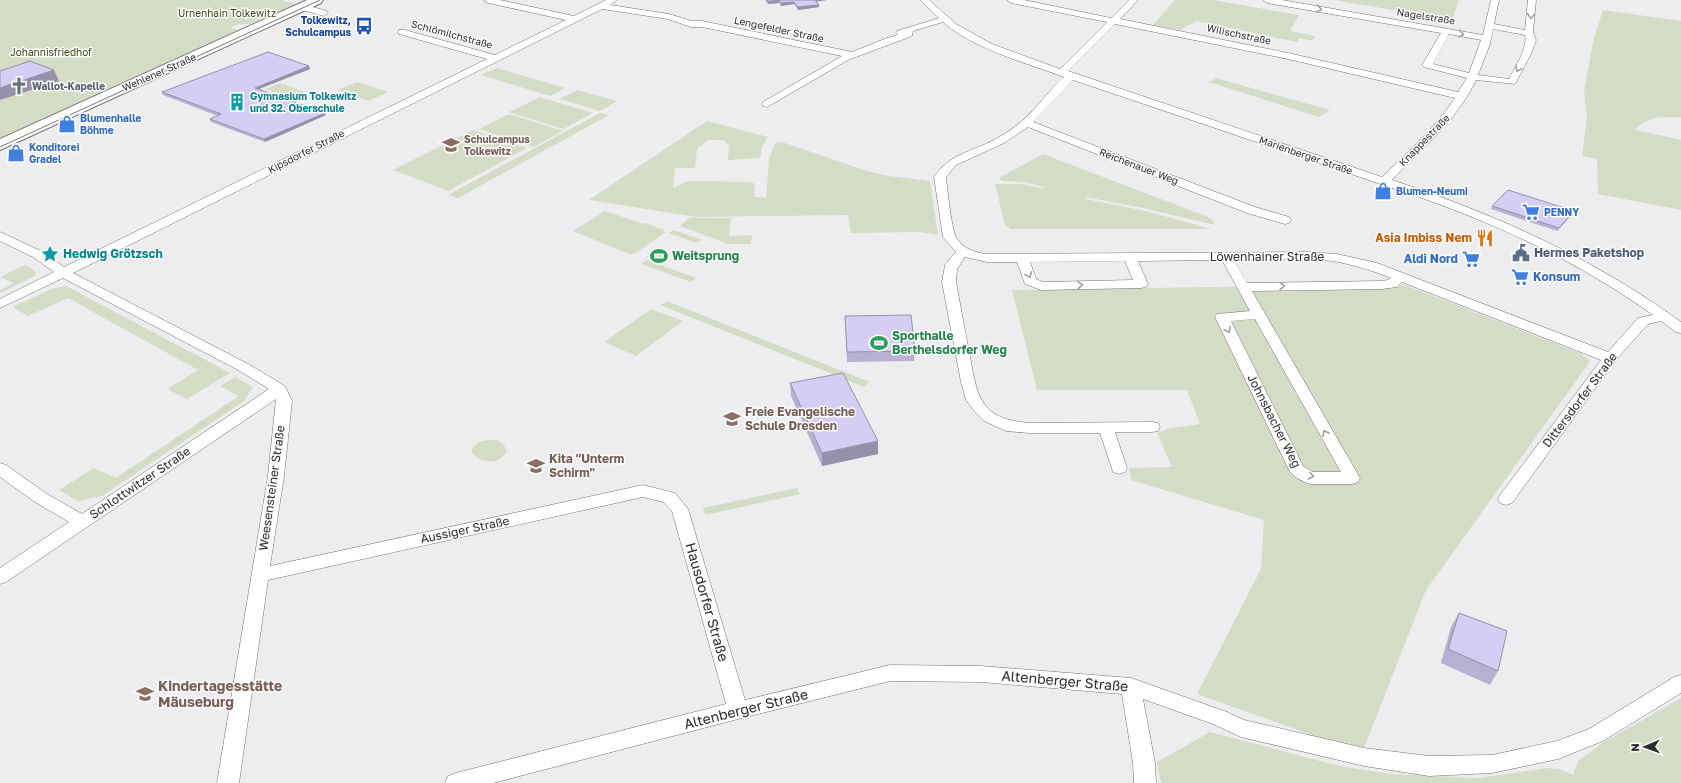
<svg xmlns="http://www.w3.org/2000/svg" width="1681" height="783" font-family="'Golos Text',sans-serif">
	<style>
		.green { fill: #d5dcc5 }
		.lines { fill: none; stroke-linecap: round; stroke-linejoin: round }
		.street-casing { stroke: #717173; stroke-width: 1 }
		.secondary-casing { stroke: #717173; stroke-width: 2 }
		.street { fill: #fff; fill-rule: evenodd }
		.secondary { fill: #fff; fill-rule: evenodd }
		.tram { stroke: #777778; stroke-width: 1 }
		.wall { fill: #b8b0d1 }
		.shaded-wall { fill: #9690aa }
		.building { fill: #d6cdf3; stroke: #9690aa }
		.oneway { stroke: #a0a0a1 }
		.labels { text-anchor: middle; stroke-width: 3; stroke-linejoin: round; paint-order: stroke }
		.far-park-label { font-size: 10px; fill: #3c490c; stroke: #fafbfd }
		.far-street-label { font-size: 10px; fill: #2d2d2e; stroke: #fafbfd }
		.far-transit-label { font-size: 10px; font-weight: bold; fill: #164399; stroke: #fafbfd; text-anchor: end }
		.far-worship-label { font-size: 10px; font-weight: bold; fill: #5b616d; stroke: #fafbfd; text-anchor: start }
		.far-culture-label { font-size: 10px; font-weight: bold; fill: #0d838f; stroke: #fafbfd; text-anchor: start }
		.far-shop-label { font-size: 10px; font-weight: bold; fill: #366cbe; stroke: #fafbfd; text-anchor: start }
		.far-education-label { font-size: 10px; font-weight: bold; fill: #785e54; stroke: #fafbfd; text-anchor: start }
		.food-label { font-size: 12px; font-weight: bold; fill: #c56008; stroke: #fafbfd; text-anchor: end }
		.service-label { font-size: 12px; font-weight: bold; fill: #4e5e75; stroke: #fafbfd; text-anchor: start }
		.culture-label { font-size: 12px; font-weight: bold; fill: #0d838f; stroke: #fafbfd; text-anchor: start }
		.leisure-label { font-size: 12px; font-weight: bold; fill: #27864d; stroke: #fafbfd; text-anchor: start }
		.street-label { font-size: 12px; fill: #2d2d2e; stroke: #fafbfd }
		.shop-label { font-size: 12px; font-weight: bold; fill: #366cbe; stroke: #fafbfd; text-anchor: end }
		.education-label { font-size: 12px; font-weight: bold; fill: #785e54; stroke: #fafbfd; text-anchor: start }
		.near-street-label { font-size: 14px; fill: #2d2d2e; stroke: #fafbfd }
		.near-education-label { font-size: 14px; font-weight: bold; fill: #785e54; stroke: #fafbfd; text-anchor: start }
	</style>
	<rect width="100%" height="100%" fill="#ededef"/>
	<path class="green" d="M0,0H281L296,4L276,13L265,15L263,16L265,17C260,19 254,23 249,24C241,24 237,24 230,28L238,30L0,139Z
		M1175,0H1213L1299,15L1290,31L1315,36L1313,41L1300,38L1297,42L1196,21L1180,30L1153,25Z
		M1334,0H1459L1452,20Z
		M1603,10L1681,21V117C1661,118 1651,114 1635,130L1681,140V210L1598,194L1597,159L1582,156L1587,118L1584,91L1593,42Z
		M497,68L565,88L550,96L481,75Z
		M1216,78L1330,110L1319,117L1209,82Z
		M357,82L388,92L369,101L337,90Z
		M280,83L305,92L290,98L265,89Z
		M577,90L617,101L600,111L560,99Z
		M540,97L593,113L563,129L509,112Z
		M600,113L609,115L458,198L448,195Z
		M509,114L563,131L534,147L479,129Z
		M707,121L768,137L762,147L760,158L728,160L729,146L724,140H708L697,149L695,168H675L673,188L688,181L752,182L755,185L754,197L766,198L769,159L775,143L782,142L867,171L889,176L930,181L938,235L920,232L851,233L848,215L697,217L589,200Z
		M473,130L527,148L448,191L393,170Z
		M1043,154L1208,217L1212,220L1215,225L1143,208L1085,197L1086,199L1146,211L1211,229H1011L1005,225L995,184H1022L1043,189L1046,196L1043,188L1047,186L1043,187L1025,182L1001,181L999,178Z
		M605,211L644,224L646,223L664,230L663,231L666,232L634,254H629L573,231Z
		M690,217L698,218H731L729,236L752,235L751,244H728L680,226Z
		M674,230L702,240L696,243L669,233Z
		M657,249L671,254L660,263L646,257Z
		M647,260L696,278L691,282L641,264Z
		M25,265L36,272L35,276L0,293V290L14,283L0,277Z
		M1392,284L1405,285L1580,353L1589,360V363L1426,590L1362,753L1197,694L1261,569L1264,520L1131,480L1129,468L1172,467L1157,433L1172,428L1200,424L1187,390H1037L1012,290Z
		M66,286L230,373L187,399L167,389L198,370L68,298L28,316L13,307L51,289Z
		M667,301L870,382L864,387L660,305Z
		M651,309L683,321L636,356L604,342Z
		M235,377L253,387L244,401L102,496L78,501L59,490L94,468L116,478L239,396L220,386Z
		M488,440H498L504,445L507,452C497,465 483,464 472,453V448L479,442Z
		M797,488L800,494L705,515L703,508Z
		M1681,698V783H1161L1157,762L1210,732L1339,766L1391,774L1478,778L1548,768L1559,769L1573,775L1579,760L1601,744Z"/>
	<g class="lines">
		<g class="street-casing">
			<path id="street" d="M484,0H500L574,16L606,0H617L610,5L669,14L692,21H702L852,52L887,38L898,35L896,33L897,31L939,18L920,0H929L956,24L992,44L1060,69L1107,22L1011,3L1007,0H1024L1111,18L1129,0H1138L1120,19L1288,53L1458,92L1467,78L1424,67L1422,65L1441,33L1267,3L1263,0H1282L1483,35L1491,0H1499L1494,24L1525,30L1528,0H1536L1533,32L1536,40L1531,54L1515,84L1476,80C1457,120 1422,149 1392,180C1495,214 1593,258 1681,322V333L1676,332L1661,321L1648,324L1615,361L1512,503L1506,505L1500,503L1498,499L1500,495L1601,360L1402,282L1397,287L1382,289L1252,291L1360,478L1358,482L1352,484H1310C1302,481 1293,477 1289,470L1215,317L1217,314L1250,311L1222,260L1138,261L1148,284L1146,287L1141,288L1041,290L1025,284L1017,262H987L965,257L957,269L956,282C960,305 965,329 969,352C973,368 974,391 985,405C996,419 1012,421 1029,423L1152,422L1158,423L1160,427L1158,431L1152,432H1115L1127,468L1125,472L1119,474L1113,472L1100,433H1029L1006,431L984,421L975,412L966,400L961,382L942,282L945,265L956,252L943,237L934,177C948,156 966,153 988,143C1000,137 1012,130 1022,121C1037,108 1049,90 1064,77C1027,63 973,49 943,22L913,31L912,36L848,60L767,107L763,106L762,104L763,102L842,56L702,27H691L668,19L602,9L73,273L248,364L285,386L292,401L284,476L270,566L643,485L675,493L688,509L745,700L890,665L981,666L1131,678L1227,712L1244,720L1364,748L1429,756L1492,755L1557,741L1589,729L1674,677L1681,675V693L1603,741L1558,759L1492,773L1429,776L1364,766L1241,737L1213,724L1143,699L1155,763L1156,783H1134L1133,763L1122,694L981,682L890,681L738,719L493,783H445L448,776L456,773L726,704L672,511L663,502L643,497L268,580L239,783H217L268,476L276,399L6,582L0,584V568L69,522L35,502L0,477V463L6,465L47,494L82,514L269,389L238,370L63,278L0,308V299L54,272L33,257L0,241V232L41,251L64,267L487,59L399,34L398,32L399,30H405L495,55L566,20L488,3ZM1115,24L1288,59L1455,98C1435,128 1408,152 1382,177L1068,71ZM1493,29L1525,35C1528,48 1515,67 1509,79L1478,75L1490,44ZM1449,34L1481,40L1469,73L1433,64ZM1073,80L1416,196C1500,225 1580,263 1653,315L1638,318L1608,352L1377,263L1337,254L1306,252L987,254C976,253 964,249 957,239C952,233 947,188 946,177L956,165L1004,143L1028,127L1247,213L1285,224L1289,223L1291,220L1289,217L1255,207L1033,122ZM1234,260C1267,260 1306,256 1339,262C1357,266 1374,271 1391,278L1388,280L1382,281L1247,283ZM1125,261L1133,280L1043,282L1036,279L1030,262ZM1255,319L1341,472H1313L1303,466L1231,321Z
				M302,4L327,11L328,13L324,16L299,9L298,7Z"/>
		</g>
		<g class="secondary-casing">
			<path id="secondary" d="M307,0H323L321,3L0,150V139Z"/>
		</g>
		<use href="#street" class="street"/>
		<use href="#secondary" class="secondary"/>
		<path class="tram" d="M0,147L320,0"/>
	</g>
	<path class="wall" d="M765,0H827L816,1L819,5V7L798,10L794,4L781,6L779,3L768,4Z
		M309,66L310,69L259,89L326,115L265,142L211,122L210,119L218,116L163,95L162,92Z
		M1492,206L1574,211L1572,214L1557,231L1491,209Z
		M845,316L915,351L914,361L847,362Z
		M790,383L878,441V454L822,466L791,396Z
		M1459,613L1498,671L1490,685L1441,663L1451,627Z"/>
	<path class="shaded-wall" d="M779,0V3L768,4V2Z
		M814,0H827L814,2Z
		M794,2V4L781,6V3Z
		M819,5V7L798,10V7Z
		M309,66L310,69L256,90L255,88Z
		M54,70L59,81L0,100V88Z
		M325,113L326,115L265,142L264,139Z
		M1574,211L1572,214L1557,231L1559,228Z
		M878,441V454L822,466V453Z"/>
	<path class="building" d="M767,0H815L819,5L798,7L794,2L781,3L779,0L768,2Z
		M268,52L309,66L255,88L325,113L264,139L210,119L221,114L162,92Z
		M30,61L54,70L0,88V71Z
		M1508,190L1574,211L1559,228L1492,206Z
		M911,315L915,351L847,352L845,316Z
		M843,373L878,441L822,453L790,383Z
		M1459,613L1507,631L1498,671L1448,649Z"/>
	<defs><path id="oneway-chevron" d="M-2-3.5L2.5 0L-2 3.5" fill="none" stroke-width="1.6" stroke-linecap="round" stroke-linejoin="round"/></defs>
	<g class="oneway">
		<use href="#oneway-chevron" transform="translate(1319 9) rotate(10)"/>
		<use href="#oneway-chevron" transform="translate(1531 16) rotate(95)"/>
		<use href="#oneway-chevron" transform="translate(1461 34) rotate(10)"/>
		<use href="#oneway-chevron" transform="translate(1518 69) rotate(117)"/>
		<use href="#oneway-chevron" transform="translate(1029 275) rotate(68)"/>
		<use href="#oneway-chevron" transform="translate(1080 285) rotate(-1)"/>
		<use href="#oneway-chevron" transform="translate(1282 286) rotate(-1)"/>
		<use href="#oneway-chevron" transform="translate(1228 330) rotate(64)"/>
		<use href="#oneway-chevron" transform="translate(1325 433) rotate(-119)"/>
		<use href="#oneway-chevron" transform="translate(1311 476) rotate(14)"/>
	</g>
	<defs>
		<g id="bus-bare" transform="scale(1.38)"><path d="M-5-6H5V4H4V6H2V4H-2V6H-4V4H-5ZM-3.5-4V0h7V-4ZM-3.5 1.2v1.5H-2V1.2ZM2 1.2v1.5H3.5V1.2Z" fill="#1a4fb4" stroke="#fafbfd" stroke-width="2.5" paint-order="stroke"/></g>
		<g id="church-bare" transform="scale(1.38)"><path d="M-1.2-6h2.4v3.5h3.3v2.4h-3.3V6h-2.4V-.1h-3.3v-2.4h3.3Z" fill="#6b7280" stroke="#fafbfd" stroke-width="2.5" paint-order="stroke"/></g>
		<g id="building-bare" transform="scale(1.38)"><path d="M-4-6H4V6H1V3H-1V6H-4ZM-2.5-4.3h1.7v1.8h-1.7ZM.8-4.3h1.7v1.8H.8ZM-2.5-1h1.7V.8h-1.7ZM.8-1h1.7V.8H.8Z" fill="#0f9aa8" stroke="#fafbfd" stroke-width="2.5" paint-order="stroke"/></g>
		<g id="shop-bare" transform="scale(1.38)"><path d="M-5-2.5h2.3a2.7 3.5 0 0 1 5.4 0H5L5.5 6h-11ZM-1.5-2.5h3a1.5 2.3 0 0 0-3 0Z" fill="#3f7fe0" stroke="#fafbfd" stroke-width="2.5" paint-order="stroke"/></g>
		<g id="school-bare" transform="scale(1.38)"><path d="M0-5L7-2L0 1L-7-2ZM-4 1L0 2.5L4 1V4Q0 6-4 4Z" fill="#8d6e63" stroke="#fafbfd" stroke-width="2.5" paint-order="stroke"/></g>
		<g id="supermarket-bare" transform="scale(1.38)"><path d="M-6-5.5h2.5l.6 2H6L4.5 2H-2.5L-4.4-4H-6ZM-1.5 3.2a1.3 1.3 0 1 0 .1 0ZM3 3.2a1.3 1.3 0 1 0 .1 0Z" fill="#3f7fe0" stroke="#fafbfd" stroke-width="2.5" paint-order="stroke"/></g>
		<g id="restaurant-bare" transform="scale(1.38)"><path d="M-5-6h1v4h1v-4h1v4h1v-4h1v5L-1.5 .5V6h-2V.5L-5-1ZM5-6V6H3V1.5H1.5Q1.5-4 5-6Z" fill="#e8710a" stroke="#fafbfd" stroke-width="2.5" paint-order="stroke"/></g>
		<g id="civic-bare" transform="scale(1.38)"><path d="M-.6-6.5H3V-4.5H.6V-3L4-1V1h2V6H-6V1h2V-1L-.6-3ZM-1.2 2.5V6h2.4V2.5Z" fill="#5c6f8a" stroke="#fafbfd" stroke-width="2.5" paint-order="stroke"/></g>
		<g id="sight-bare" transform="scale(1.38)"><path d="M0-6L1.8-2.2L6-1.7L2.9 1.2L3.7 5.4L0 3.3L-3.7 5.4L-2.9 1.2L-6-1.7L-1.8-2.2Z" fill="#0f9aa8" stroke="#fafbfd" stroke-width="2.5" paint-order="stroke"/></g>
		<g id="stadium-bare" transform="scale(1.38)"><path d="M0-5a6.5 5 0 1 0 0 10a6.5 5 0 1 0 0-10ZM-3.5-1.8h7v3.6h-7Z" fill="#2e9e5b" stroke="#fafbfd" stroke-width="2.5" paint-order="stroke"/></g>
	</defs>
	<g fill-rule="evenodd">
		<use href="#bus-bare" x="364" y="26"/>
		<use href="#church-bare" x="19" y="86"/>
		<use href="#building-bare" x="237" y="102"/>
		<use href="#shop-bare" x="67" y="124"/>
		<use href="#school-bare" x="451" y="145"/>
		<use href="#shop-bare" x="16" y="153"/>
		<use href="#shop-bare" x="1383" y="191"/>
		<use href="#supermarket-bare" x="1531" y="212"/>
		<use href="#restaurant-bare" x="1485" y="238"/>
		<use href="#civic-bare" x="1521" y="253"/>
		<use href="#sight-bare" x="50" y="254"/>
		<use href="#stadium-bare" x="659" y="256"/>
		<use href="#supermarket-bare" x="1471" y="259"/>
		<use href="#supermarket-bare" x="1520" y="277"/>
		<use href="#stadium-bare" x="879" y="343"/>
		<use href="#school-bare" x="732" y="419"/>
		<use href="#school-bare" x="536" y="466"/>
		<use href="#school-bare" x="145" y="694"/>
	</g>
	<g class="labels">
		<g class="far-park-label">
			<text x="227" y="17">Urnenhain Tolkewitz</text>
			<text x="51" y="56">Johannisfriedhof</text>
		</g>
		<g class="far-street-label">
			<text transform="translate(1426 16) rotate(9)" y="4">Nagelstraße</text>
			<text transform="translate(779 29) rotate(12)" y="4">Lengefelder Straße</text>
			<text transform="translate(452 34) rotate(15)" y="4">Schlömilchstraße</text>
			<text transform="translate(1239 34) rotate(12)" y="4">Wilischstraße</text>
			<text transform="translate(159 72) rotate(-24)" y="4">Wehlener Straße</text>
			<text transform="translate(1424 140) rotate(-46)" y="4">Knappestraße</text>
			<text transform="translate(306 151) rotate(-27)" y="4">Kipsdorfer Straße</text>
			<text transform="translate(1306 155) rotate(19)" y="4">Marienberger Straße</text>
			<text transform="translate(1139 166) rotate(21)" y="4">Reichenauer Weg</text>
		</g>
		<g class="far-transit-label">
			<text x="351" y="24">Tolkewitz,<tspan x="351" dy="12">Schulcampus</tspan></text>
		</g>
		<g class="far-worship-label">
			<text x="32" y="90">Wallot-Kapelle</text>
		</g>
		<g class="far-culture-label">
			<text x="250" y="100">Gymnasium Tolkewitz<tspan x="250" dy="12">und 32. Oberschule</tspan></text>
		</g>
		<g class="far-shop-label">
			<text x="80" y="122">Blumenhalle<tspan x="80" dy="12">Böhme</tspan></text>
			<text x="29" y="151">Konditorei<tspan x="29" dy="12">Gradel</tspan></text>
			<text x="1396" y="195">Blumen-Neumi</text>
			<text x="1544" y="216">PENNY</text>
		</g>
		<g class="far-education-label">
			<text x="464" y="143">Schulcampus<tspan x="464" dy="12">Tolkewitz</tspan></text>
		</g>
		<g class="food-label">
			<text x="1472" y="242">Asia Imbiss Nem</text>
		</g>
		<g class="service-label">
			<text x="1534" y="257">Hermes Paketshop</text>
		</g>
		<g class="culture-label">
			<text x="63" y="258">Hedwig Grötzsch</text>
		</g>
		<g class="leisure-label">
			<text x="672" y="260">Weitsprung</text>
			<text x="892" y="340">Sporthalle<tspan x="892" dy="14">Berthelsdorfer Weg</tspan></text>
		</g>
		<g class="street-label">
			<text x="1267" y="261">Löwenhainer Straße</text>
			<text transform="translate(1580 400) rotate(-53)" y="4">Dittersdorfer Straße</text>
			<text transform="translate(1274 421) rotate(63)" y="4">Johnsbacher Weg</text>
			<text transform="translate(140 483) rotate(-34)" y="4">Schlottwitzer Straße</text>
			<text transform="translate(272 488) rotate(-82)" y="4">Weesensteiner Straße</text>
			<text transform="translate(465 530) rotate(-12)" y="4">Aussiger Straße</text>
		</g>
		<g class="shop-label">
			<text x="1458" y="263">Aldi Nord</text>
			<text x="1533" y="281" text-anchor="start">Konsum</text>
		</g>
		<g class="education-label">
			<text x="745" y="416">Freie Evangelische<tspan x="745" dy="14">Schule Dresden</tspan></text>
			<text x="549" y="463">Kita "Unterm<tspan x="549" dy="14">Schirm"</tspan></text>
		</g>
		<g class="near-street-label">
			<text transform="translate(707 602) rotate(74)" y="5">Hausdorfer Straße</text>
			<text transform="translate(1065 681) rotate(5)" y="5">Altenberger Straße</text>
			<text transform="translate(746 709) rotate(-14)" y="5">Altenberger Straße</text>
		</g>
		<g class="near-education-label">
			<text x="158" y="691">Kindertagesstätte<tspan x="158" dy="16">Mäuseburg</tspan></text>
		</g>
	</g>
	<g transform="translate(1645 747) rotate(268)" stroke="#fafbfd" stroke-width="3" paint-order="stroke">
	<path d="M0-3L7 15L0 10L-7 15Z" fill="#2d2d2e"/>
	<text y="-6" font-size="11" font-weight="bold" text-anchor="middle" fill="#2d2d2e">N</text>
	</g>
</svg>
